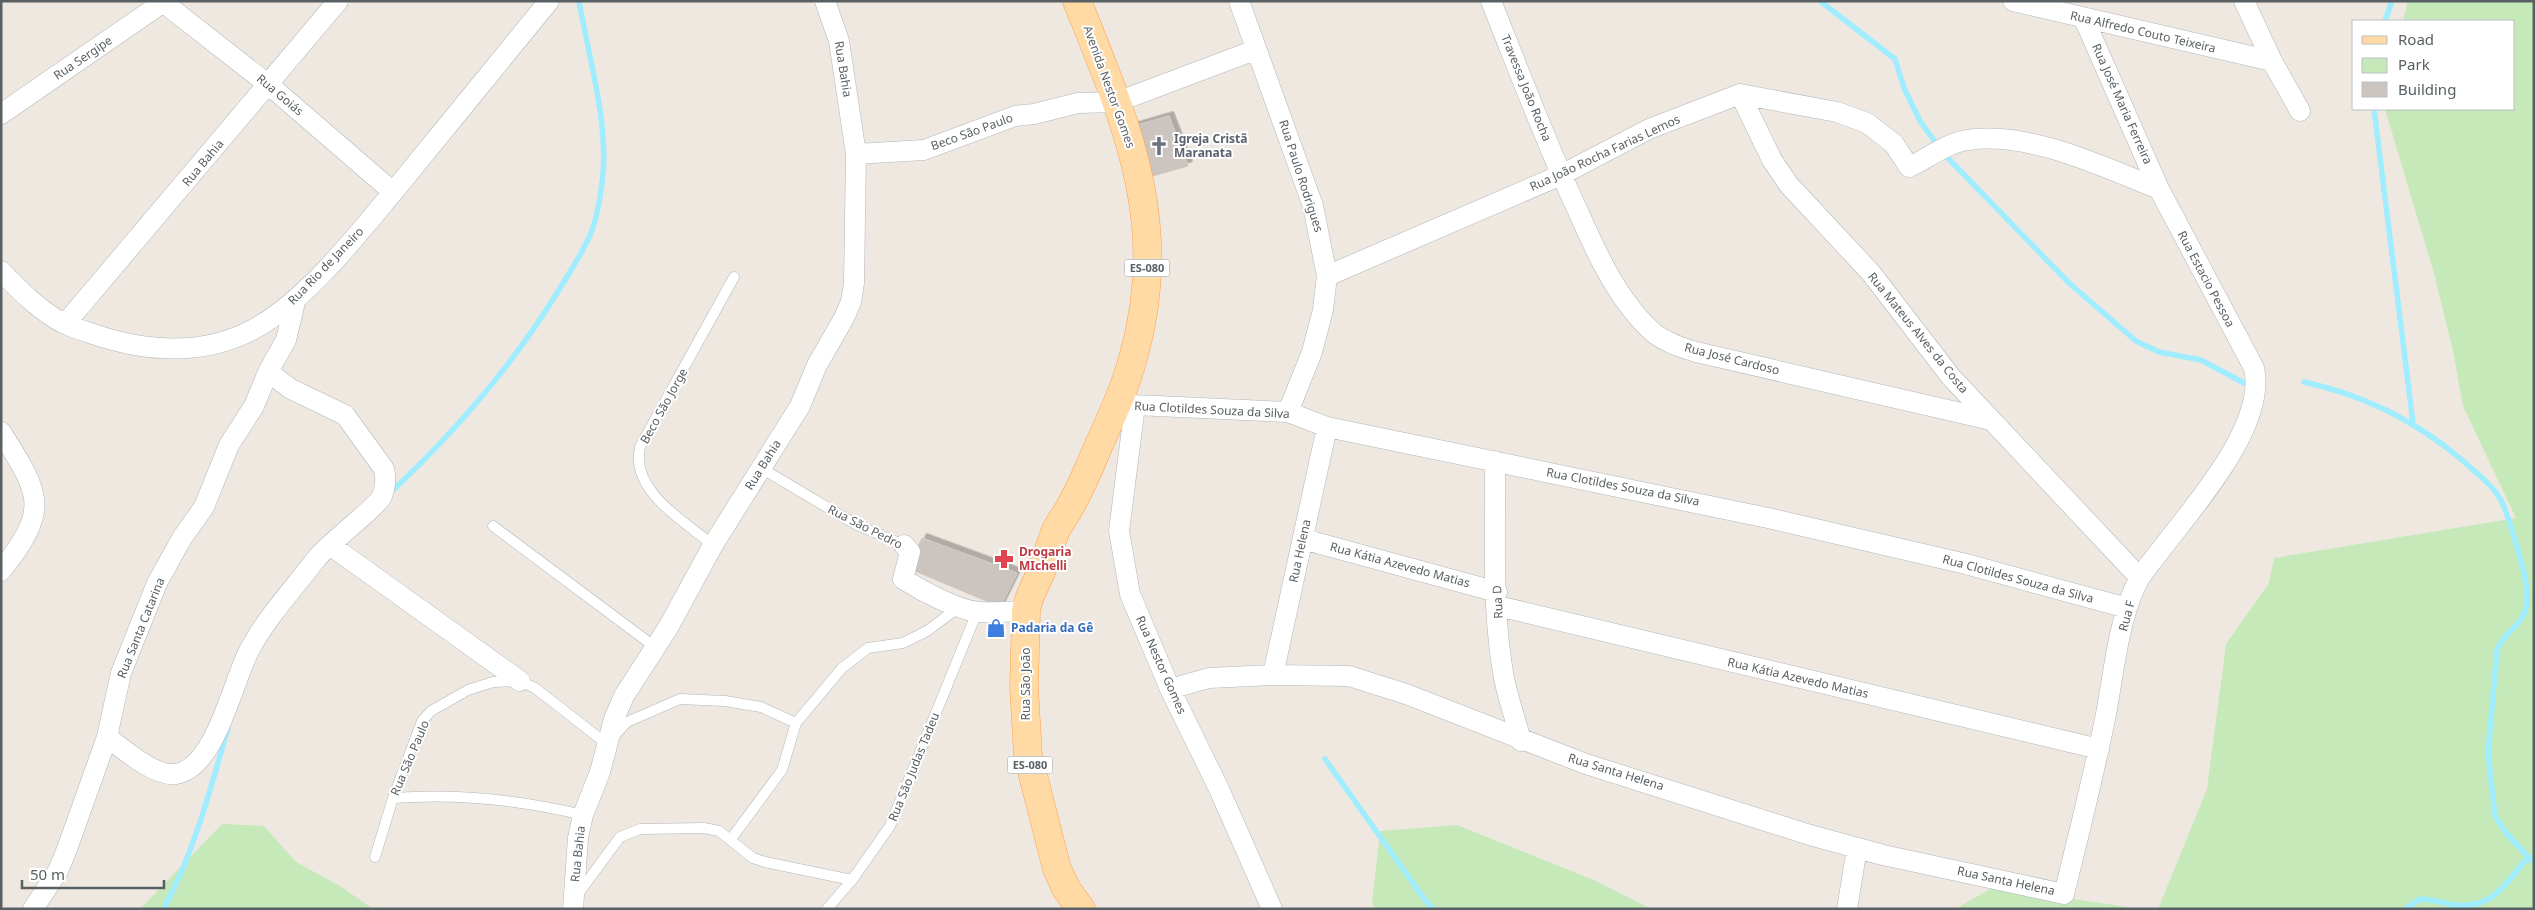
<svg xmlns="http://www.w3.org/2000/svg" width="2535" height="910" font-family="'Noto Sans',sans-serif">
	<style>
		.green { fill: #c5e9b9 }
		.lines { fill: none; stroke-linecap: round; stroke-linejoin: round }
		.stream { stroke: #9fedff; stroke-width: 5.5 }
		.building { fill: #cbc4bf; stroke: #d3c7be; filter: url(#shadow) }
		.service-casing { stroke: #b1b6ba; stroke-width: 11 }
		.minor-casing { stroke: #b1b6ba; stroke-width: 21 }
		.primary-casing { stroke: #ff9f48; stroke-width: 29 }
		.service { stroke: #fff; stroke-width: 10 }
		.minor { stroke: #fff; stroke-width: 20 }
		.primary { stroke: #ffdaa4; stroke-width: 28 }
		.labels { text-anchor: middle; stroke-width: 4; stroke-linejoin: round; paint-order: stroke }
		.shield { fill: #fff; stroke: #8b9092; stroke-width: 1 }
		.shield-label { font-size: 11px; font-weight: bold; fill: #596063 }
		.street-label { font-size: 12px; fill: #596063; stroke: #fff }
		.worship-label { font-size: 12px; font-weight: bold; fill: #5b616d; stroke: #fff; text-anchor: start }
		.health-label { font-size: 12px; font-weight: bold; fill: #be3a42; stroke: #fff; text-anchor: start }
		.shop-label { font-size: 12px; font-weight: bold; fill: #366cbe; stroke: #fff; text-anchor: start }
	</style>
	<defs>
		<filter id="shadow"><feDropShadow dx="4.5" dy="-4.5" stdDeviation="0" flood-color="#0004"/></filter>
	</defs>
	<rect width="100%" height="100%" fill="#eee8e0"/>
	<path class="green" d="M2408,1H2534V909H2158L2207,789L2226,644L2269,583L2274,558L2516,518L2463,406L2453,351L2434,273L2385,109H2514V21H2403Z
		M222,824L264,826L296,862L340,886L373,909H140Z
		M1457,825L1596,881L1651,909H1375L1372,903L1380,831Z
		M1994,887L2140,909H1955Z"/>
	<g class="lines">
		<path class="stream" d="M1820,1L1895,59L1904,88L1920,121L1938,146
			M2385,21L2392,1
			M2374,109L2413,423
			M1944,154L2069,283L2136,341L2159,352L2201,360L2244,383
			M2304,382C2364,395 2415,420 2462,460C2473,470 2485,479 2495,491C2507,507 2511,529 2517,547C2523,566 2529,588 2526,607C2522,627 2503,632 2497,650L2488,753L2495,816L2506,833L2534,863
			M390,493C453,434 512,366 557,293C569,273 582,254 591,233C598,215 601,193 603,174C608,121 588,54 579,1
			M1325,759L1425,900L1433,909
			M166,909L165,906C195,850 210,790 228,728
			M2405,909L2420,899C2431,899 2443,903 2454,905C2494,909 2505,884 2528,857"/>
	</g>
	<path class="building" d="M1169,116L1188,166L1146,178L1131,127Z
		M922,538L1017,573L1000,607L908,568Z"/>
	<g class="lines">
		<g class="service-casing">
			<path id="service" d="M761,468L857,525L904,545
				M493,526L655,647
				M713,545C684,521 630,491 640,447L734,277
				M393,798C458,793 520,800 583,815
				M731,839L782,770L796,723L842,668L868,648L903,643L927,631L959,607
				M375,857L393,798L422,721L431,711L468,690L493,682L520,681L535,688L607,744L627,722L680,699L725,701L761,707L796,723
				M578,894L620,837L640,829L704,828L719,831L753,858L765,862L852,880
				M827,909L852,880L890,826L977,612"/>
		</g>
		<g class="minor-casing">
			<path id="minor" d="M1239,1L1313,206L1327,276L1323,310L1312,352L1288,412
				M1491,1C1519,71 1545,141 1577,209C1596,252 1618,302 1655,334C1667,343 1682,348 1696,352L1991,420
				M2013,1L2272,61
				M2244,1L2272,61L2300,111
				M164,3L269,85L393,192
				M1740,94L1772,160L1789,185L1871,273L1951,377L2140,578
				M1,114L165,1
				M856,154L924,150L1015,116L1034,114L1078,103L1117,102L1255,50
				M1,271C20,291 41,312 65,324C74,328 84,331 93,334C146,352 203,356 254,329C309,299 363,228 403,180C452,120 500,61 549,1
				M1327,276L1561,175L1649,129L1740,94L1837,112L1867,123L1894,144L1909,167C1927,159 1948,142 1968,140C2030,131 2103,167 2159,189
				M65,324L338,1
				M1135,405L1119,531L1130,594L1170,689L1219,789L1272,909
				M1114,407L1135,405L1288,412L1327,427L1768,518L1966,564L2127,608
				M1,432C41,495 50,509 1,571
				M1495,461C1496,533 1491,608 1504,678C1508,699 1516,720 1521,741
				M1303,539L1497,592
				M330,545L520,681
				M904,545L910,552L903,579C922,591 957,610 979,612C994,613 1010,611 1026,611
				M1498,606L2099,749
				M1273,675L1327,427
				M1170,689L1209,678L1273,675L1349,676L1406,694L1586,764L1810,835L1883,855L2064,894C2079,834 2094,774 2106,714C2114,671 2119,616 2139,579C2145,569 2153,560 2160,551C2193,507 2267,426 2254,368L2159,189L2084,19
				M107,737C123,749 155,777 176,774C217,767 233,678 251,647C268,616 295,587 317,558C327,545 379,505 382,496C385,488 386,477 384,469L345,415L291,389L268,372
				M33,909L58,871L67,849L107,737L121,673L157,583L182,538L204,507L229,445L254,406L268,372L286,340L295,302
				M573,909L578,838L583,815L600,772L614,719L624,696L669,626L713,545L800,406L817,365L844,318L851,302L854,283L856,154L839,41L825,1
				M1847,909L1857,848"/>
		</g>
		<g class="primary-casing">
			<path id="primary" d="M1077,1C1126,123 1172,224 1133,358C1125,389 1110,420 1097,449C1089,469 1080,489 1070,507C1066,515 1060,522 1056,530C1051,543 1047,556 1042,569C1037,583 1028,596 1026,611L1024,688L1028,756L1057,869L1067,890L1081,909"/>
		</g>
		<use href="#service" class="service"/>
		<use href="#minor" class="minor"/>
		<use href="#primary" class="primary"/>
	</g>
	<defs>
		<g id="church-bare" transform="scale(1.5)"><path d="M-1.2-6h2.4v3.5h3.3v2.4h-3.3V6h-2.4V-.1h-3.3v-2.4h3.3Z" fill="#6b7280" stroke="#fff" stroke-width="2.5" paint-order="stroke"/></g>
		<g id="pharmacy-bare" transform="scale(1.5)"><path d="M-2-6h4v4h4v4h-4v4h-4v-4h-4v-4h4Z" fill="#e0444e" stroke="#fff" stroke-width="2.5" paint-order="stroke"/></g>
		<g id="shop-bare" transform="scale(1.5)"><path d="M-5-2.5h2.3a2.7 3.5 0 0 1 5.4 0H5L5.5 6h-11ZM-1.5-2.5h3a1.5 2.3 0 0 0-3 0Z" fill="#3f7fe0" stroke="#fff" stroke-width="2.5" paint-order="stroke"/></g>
	</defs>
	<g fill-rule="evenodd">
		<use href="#church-bare" x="1159" y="146"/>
		<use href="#pharmacy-bare" x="1004" y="559"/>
		<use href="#shop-bare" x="996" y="628"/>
	</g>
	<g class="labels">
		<g class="shield">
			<rect x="1124.5" y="259.5" width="45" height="17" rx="4"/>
			<rect x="1007.5" y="756.5" width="45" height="17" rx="4"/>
		</g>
		<g class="shield-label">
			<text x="1147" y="272">ES-080</text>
			<text x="1030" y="769">ES-080</text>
		</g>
		<g class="street-label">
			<text transform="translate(2143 32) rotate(13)" y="4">Rua Alfredo Couto Teixeira</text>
			<text transform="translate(83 58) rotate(-34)" y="4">Rua Sergipe</text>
			<text transform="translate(843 69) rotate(81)" y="4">Rua Bahia</text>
			<text transform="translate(1109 87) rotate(70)" y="4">Avenida Nestor Gomes</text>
			<text transform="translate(1526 88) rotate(68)" y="4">Travessa João Rocha</text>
			<text transform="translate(280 95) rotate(40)" y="4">Rua Goiás</text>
			<text transform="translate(2122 104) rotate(66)" y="4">Rua José Maria Ferreira</text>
			<text transform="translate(972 132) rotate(-20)" y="4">Beco São Paulo</text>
			<text transform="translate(1605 153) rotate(-25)" y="4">Rua João Rocha Farias Lemos</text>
			<text transform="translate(203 163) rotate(-50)" y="4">Rua Bahia</text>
			<text transform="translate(1301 176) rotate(72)" y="4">Rua Paulo Rodrigues</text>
			<text transform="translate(326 266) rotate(-46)" y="4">Rua Rio de Janeiro</text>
			<text transform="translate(2206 279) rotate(62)" y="4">Rua Estacio Pessoa</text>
			<text transform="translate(1918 333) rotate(51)" y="4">Rua Mateus Alves da Costa</text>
			<text transform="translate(1732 359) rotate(14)" y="4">Rua José Cardoso</text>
			<text transform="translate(664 406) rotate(-61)" y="4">Beco São Jorge</text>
			<text transform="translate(1212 410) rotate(3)" y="4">Rua Clotildes Souza da Silva</text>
			<text transform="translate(763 465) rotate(-58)" y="4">Rua Bahia</text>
			<text transform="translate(1623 487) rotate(11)" y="4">Rua Clotildes Souza da Silva</text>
			<text transform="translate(865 527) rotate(27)" y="4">Rua São Pedro</text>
			<text transform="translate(1300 551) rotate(-78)" y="4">Rua Helena</text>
			<text transform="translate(1400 565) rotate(15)" y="4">Rua Kátia Azevedo Matias</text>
			<text transform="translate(2018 579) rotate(15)" y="4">Rua Clotildes Souza da Silva</text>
			<text transform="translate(1498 602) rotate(-93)" y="4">Rua D</text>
			<text transform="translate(2127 616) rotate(-75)" y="4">Rua F</text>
			<text transform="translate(141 628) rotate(-68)" y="4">Rua Santa Catarina</text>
			<text transform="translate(1161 665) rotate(66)" y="4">Rua Nestor Gomes</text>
			<text transform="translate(1798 678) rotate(13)" y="4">Rua Kátia Azevedo Matias</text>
			<text transform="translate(1026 684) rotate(-90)" y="4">Rua São João</text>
			<text transform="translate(410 758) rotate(-67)" y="4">Rua São Paulo</text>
			<text transform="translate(914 767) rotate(-68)" y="4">Rua São Judas Tadeu</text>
			<text transform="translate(1616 772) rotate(17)" y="4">Rua Santa Helena</text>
			<text transform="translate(578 854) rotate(-84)" y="4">Rua Bahia</text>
			<text transform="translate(2006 881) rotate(12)" y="4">Rua Santa Helena</text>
		</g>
		<g class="worship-label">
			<text x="1174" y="143">Igreja Cristã<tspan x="1174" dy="14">Maranata</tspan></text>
		</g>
		<g class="health-label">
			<text x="1019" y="556">Drogaria<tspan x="1019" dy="14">MIchelli</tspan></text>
		</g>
		<g class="shop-label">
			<text x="1011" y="632">Padaria da Gê</text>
		</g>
	</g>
	<rect width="2535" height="910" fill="none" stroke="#596063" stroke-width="5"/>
	<rect x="2352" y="20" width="162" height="90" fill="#ffffff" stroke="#bdbfc1"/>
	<rect x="2362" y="36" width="25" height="8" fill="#ffdaa4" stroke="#bdbfc1"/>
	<text x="2398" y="45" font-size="15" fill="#596063">Road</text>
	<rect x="2362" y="58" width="25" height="15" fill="#c5e9b9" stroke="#bdbfc1"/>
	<text x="2398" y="70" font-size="15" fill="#596063">Park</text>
	<rect x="2362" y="82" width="25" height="15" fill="#cbc4bf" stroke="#bdbfc1"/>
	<text x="2398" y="95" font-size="15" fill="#596063">Building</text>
	<path d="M22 880v8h142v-8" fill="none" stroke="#596063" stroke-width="2.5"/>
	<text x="30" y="880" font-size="15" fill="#596063" stroke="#ffffff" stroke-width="4" paint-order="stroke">50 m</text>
</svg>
